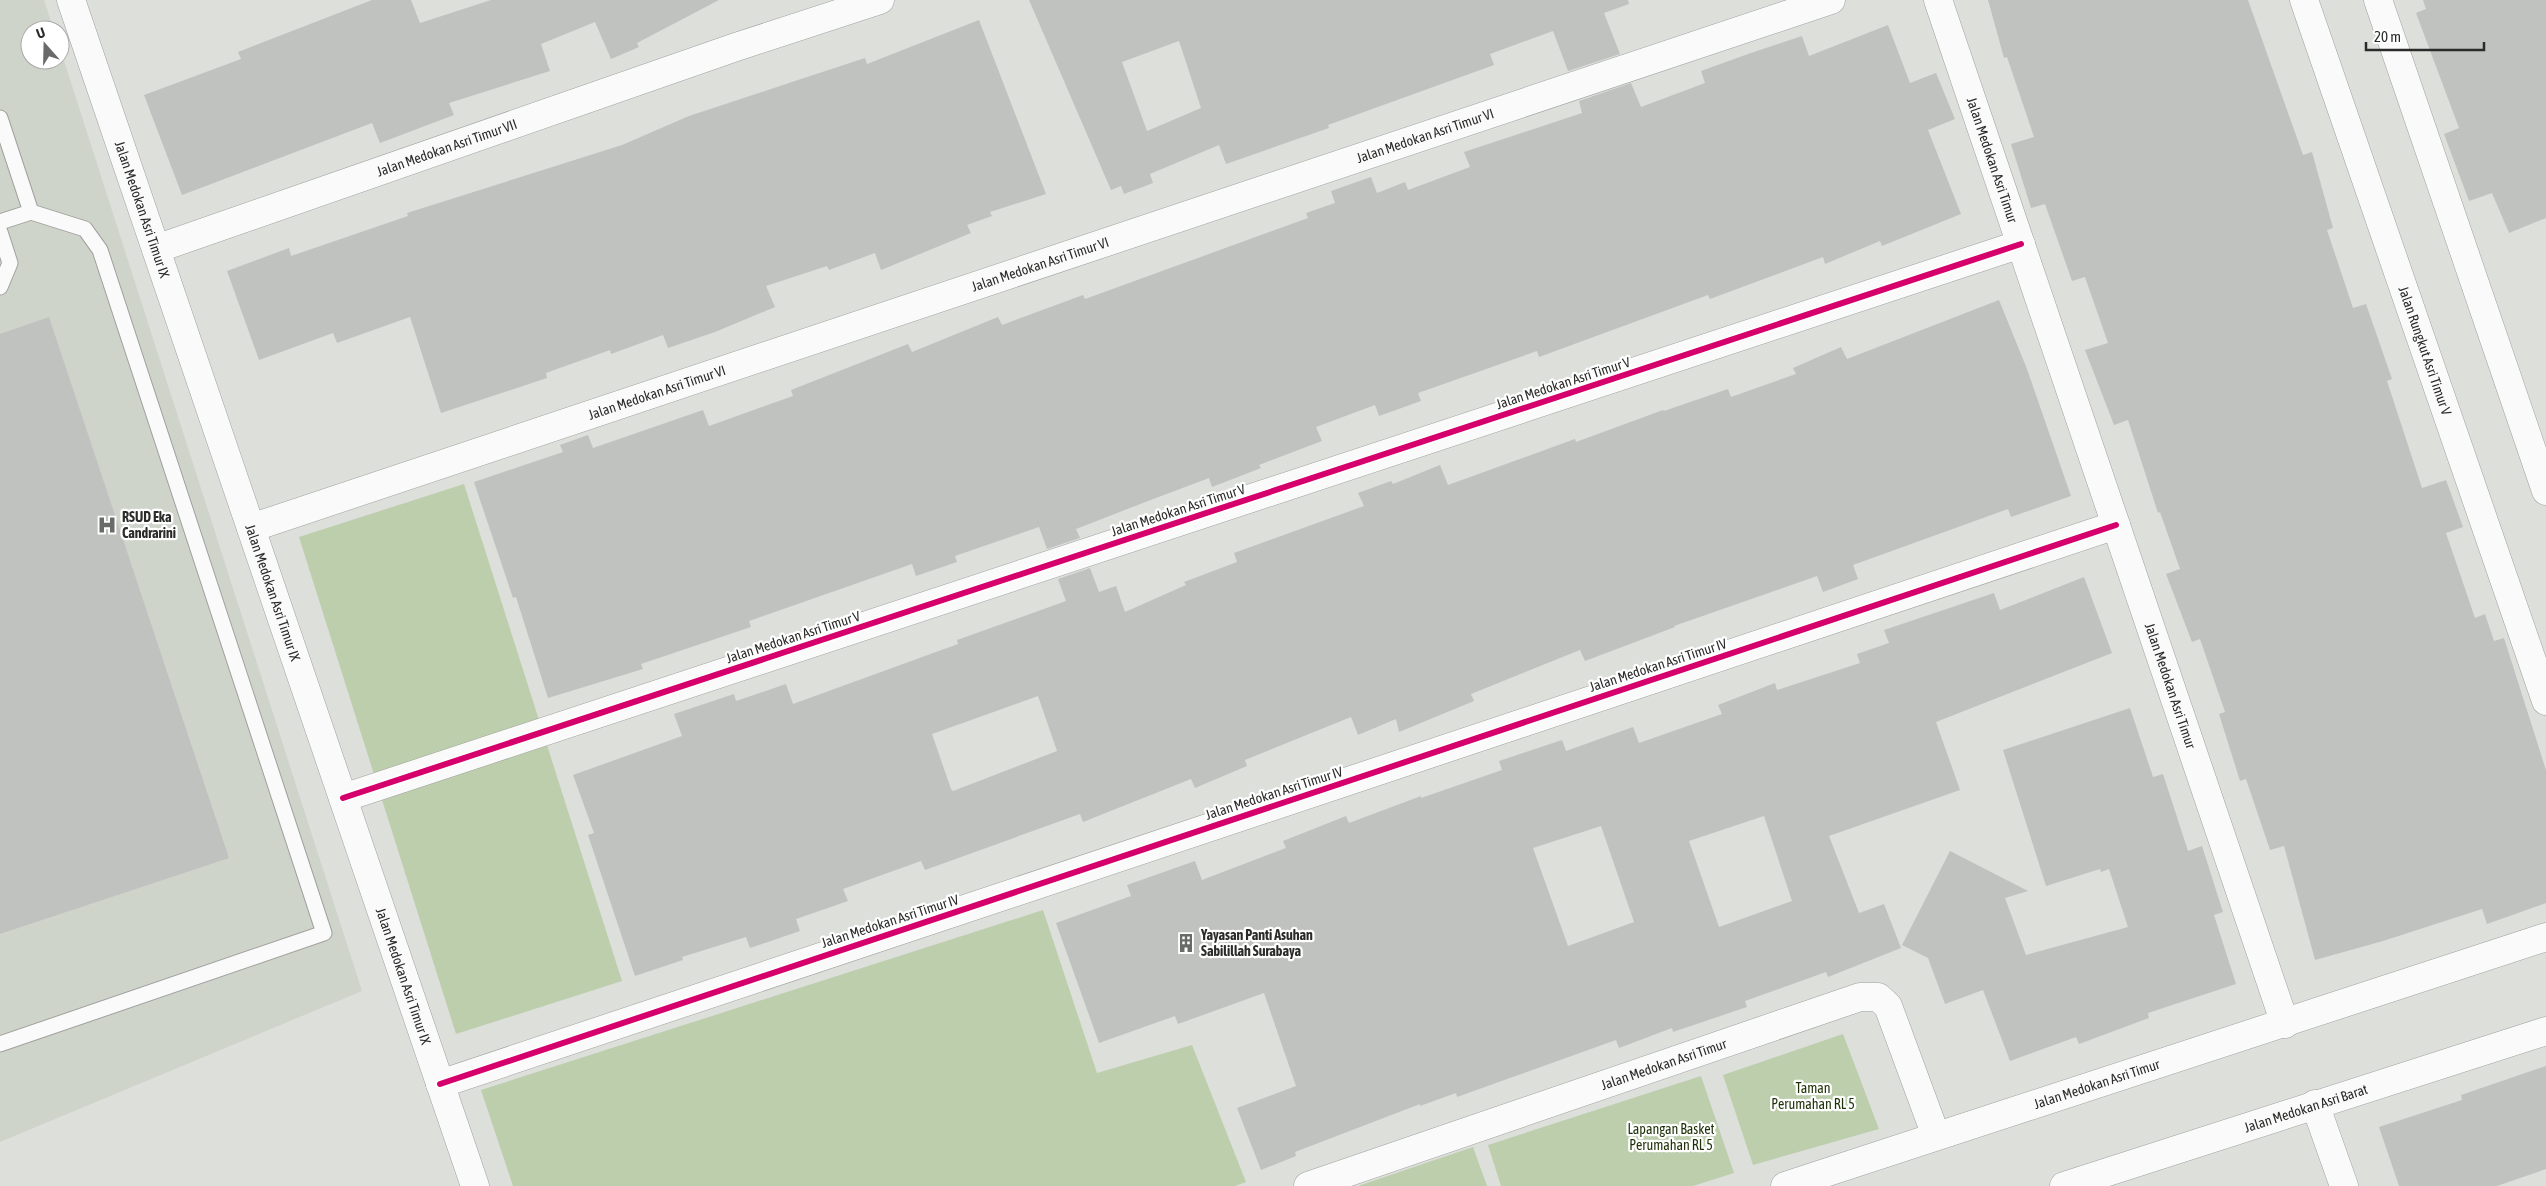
<svg xmlns="http://www.w3.org/2000/svg" width="2546" height="1186" font-family="'Asap Condensed',sans-serif">
	<style>
		.built { fill: #cfd4cb }
		.green { fill: #bdcead }
		.building { fill: #c0c2bf; fill-rule: evenodd }
		.lines { fill: none; stroke-linecap: round; stroke-linejoin: round }
		.lane-casing { stroke: #9fa19e; stroke-width: 17 }
		.street-casing { stroke: #9fa19e; stroke-width: 29 }
		.lane { stroke: #fafafa; stroke-width: 15 }
		.street { stroke: #fafafa; stroke-width: 28 }
		.cycleway-casing { stroke: #fff; stroke-width: 9 }
		.cycleway { stroke: #d6006c; stroke-width: 6 }
		.labels { text-anchor: middle; stroke-width: 4.5; stroke-linejoin: round; paint-order: stroke }
		.street-label { font-size: 14px; fill: #2b2c2a; stroke: #fff }
		.poi-label { font-size: 14px; font-weight: bold; fill: #2b2c2a; stroke: #fff; text-anchor: start }
		.park-label { font-size: 14px; fill: #1e3106; stroke: #fff }
	</style>
	<rect width="100%" height="100%" fill="#dddfdb"/>
	<path class="built" d="M0,0H44L54,30H30V60H60V48L362,991L0,1142Z"/>
	<path class="green" d="M464,484L622,981L456,1034L299,537Z
		M1043,910L1097,1073L1192,1045L1246,1182L1235,1186H513L481,1090Z
		M1843,1034L1879,1129L1753,1165L1723,1075Z
		M1701,1076L1734,1173L1693,1186H1501L1488,1145Z
		M1473,1147L1487,1186H1358Z"/>
	<path class="building" d="M372,0H411L420,23L491,0H719L637,43L639,47L611,59L595,22L541,44L550,71L449,103L454,115L380,143L372,123L182,195L144,95L241,59L238,52Z
		M1029,0H1628L1629,4L1604,13L1620,54L1568,71L1553,31L1490,54L1494,65L1328,125L1329,128L1226,164L1219,145L1150,174L1153,183L1124,194L1121,186L1111,190ZM1179,41L1201,108L1147,131L1122,62Z
		M1988,0H2248L2303,155L2312,152L2333,228L2327,230L2353,308L2366,304L2392,379L2387,381L2422,488L2446,480L2463,527L2446,533L2475,618L2485,614L2494,641L2504,638L2546,770V903L2487,924L2482,909L2383,941L2315,960L2284,846L2270,850L2246,779L2240,781L2219,714L2225,712L2200,639L2192,642L2166,574L2180,569L2160,512L2158,513L2128,420L2114,425L2085,350L2108,343L2085,277L2072,281L2045,204L2031,208L2011,144L2034,137L2007,57L2004,58Z
		M2423,0H2546V218L2509,233L2492,193L2469,201L2444,134L2459,128L2416,13L2426,9Z
		M979,20L1046,194L990,212L992,216L967,225L971,233L881,270L875,253L829,270L827,266L766,286L775,307L715,332L668,348L663,335L611,354L610,350L546,373L547,378L441,413L410,317L337,343L333,333L259,360L227,271L289,248L291,256L408,216L407,213L622,145L689,116L798,80L865,58L867,64Z
		M1888,25L1910,83L1936,73L1955,119L1928,130L1961,214L1882,246L1880,241L1825,264L1823,257L1710,299L1708,295L1539,357L1537,351L1418,393L1421,401L1379,416L1375,405L1316,427L1322,441L1259,465L1261,468L1212,487L1209,478L1148,501L1076,529L1080,538L1047,549L1039,527L955,556L957,562L916,576L912,564L749,621L751,627L641,664L643,669L548,698L516,597L513,598L474,482L563,452L560,445L588,435L593,448L703,410L709,426L793,396L791,390L908,344L912,352L998,317L1002,325L1083,295L1085,299L1308,218L1306,213L1335,203L1331,191L1371,177L1377,193L1405,182L1408,190L1470,167L1464,152L1582,113L1579,101L1631,83L1641,107L1705,83L1701,71L1748,54L1802,36L1809,56Z
		M1999,300L2027,369L2071,496L2011,517L2008,509L1853,565L1858,579L1823,592L1817,576L1674,626L1675,627L1585,661L1580,650L1471,694L1474,701L1399,732L1396,719L1358,735L1351,717L1245,760L1247,766L1195,788L1191,779L1083,822L1080,814L925,870L921,861L843,889L848,901L796,919L800,931L750,948L746,937L682,957L683,960L635,976L588,835L594,833L573,775L682,736L674,714L734,694L736,701L786,684L793,704L958,644L957,640L1066,601L1058,579L1090,568L1099,592L1116,586L1125,612L1186,585L1184,582L1237,562L1234,553L1364,506L1358,493L1391,481L1393,484L1440,465L1448,485L1575,439L1576,442L1663,410L1664,411L1728,389L1731,397L1796,374L1793,368L1841,347L1847,359ZM1038,696L1057,751L953,791L951,789L932,734Z
		M49,317L229,858L0,934V334Z
		M2084,577L2112,653L1936,722L1960,790L1829,836L1859,913L1884,904L1901,948L1828,977L1826,972L1745,1001L1747,1007L1673,1032L1672,1028L1619,1048L1616,1040L1457,1097L1456,1093L1420,1106V1104L1295,1152L1296,1156L1261,1170L1237,1108L1296,1086L1264,993L1178,1024L1175,1016L1099,1043L1056,923L1131,896L1127,885L1195,861L1202,880L1286,848L1283,841L1346,816L1349,823L1421,796V798L1502,770L1499,761L1562,740L1566,751L1633,727L1639,743L1722,714L1718,705L1775,683L1777,690L1860,663L1857,654L1889,643L1884,630L1994,593L2000,610ZM1764,816L1792,901L1719,927L1689,841ZM1601,826L1634,922L1568,946L1533,848Z
		M2130,708L2153,777L2163,774L2188,851L2202,846L2223,912L2214,915L2236,984L2148,1013L2149,1018L2079,1044L2076,1037L2010,1061L1983,990L1945,1004L1928,958L1902,945L1950,851L2028,891L2005,898L2026,955L2128,927L2109,869L2101,872L2100,869L2046,886L2003,750Z
		M2546,1066V1169L2497,1186H2399L2379,1127L2462,1100L2461,1095Z"/>
	<g class="lines">
		<g class="lane-casing">
			<path id="lane" d="M0,118L31,212L85,229L100,250L324,933L0,1044
				M0,222L31,212
				M0,232L10,263L0,287"/>
		</g>
		<g class="street-casing">
			<g id="street">
				<path id="s1" d="M71,0L475,1186"/>
				<path id="s2" d="M1938,0L2285,1024"/>
				<path id="s3" d="M2304,0L2546,701"/>
				<path d="M2378,0L2546,491"/>
				<path id="s4" d="M156,249L736,47L880,0"/>
				<path id="s5" d="M251,528L1831,0"/>
				<path d="M343,798L2021,244"/>
				<path d="M440,1084L2116,525"/>
				<path d="M2315,1104L2344,1186"/>
				<path id="s6" d="M1308,1186L1860,997H1878L1888,1006L1936,1136"/>
				<path id="s7" d="M1785,1186L2546,937"/>
				<path id="s8" d="M2064,1186L2546,1031"/>
			</g>
		</g>
		<use href="#lane" class="lane"/>
		<use href="#street" class="street"/>
		<g class="cycleway-casing">
			<path id="cycleway" d="M343,798L2021,244
				M440,1084L2116,525"/>
		</g>
		<use href="#cycleway" class="cycleway"/>
	</g>
	<defs>
		<g id="hospital-bare" transform="scale(1.5)"><path d="M-5-5h3v3.5h4V-5h3V5h-3V1.5h-4V5h-3Z" fill="#696b68" stroke="#fff" stroke-width="2.5" paint-order="stroke"/></g>
		<g id="building-bare" transform="scale(1.5)"><path d="M-4-6H4V6H1V3H-1V6H-4ZM-2.5-4.3h1.7v1.8h-1.7ZM.8-4.3h1.7v1.8H.8ZM-2.5-1h1.7V.8h-1.7ZM.8-1h1.7V.8H.8Z" fill="#696b68" stroke="#fff" stroke-width="2.5" paint-order="stroke"/></g>
	</defs>
	<g fill-rule="evenodd">
		<use href="#hospital-bare" x="107" y="525"/>
		<use href="#building-bare" x="1186" y="943"/>
	</g>
	<g class="labels">
		<g class="street-label">
			<text dy="5" stroke="none"><textPath href="#s5" startOffset="1238">Jalan Medokan Asri Timur VI</textPath></text>
			<text dy="5" stroke="none"><textPath href="#s4" startOffset="308">Jalan Medokan Asri Timur VII</textPath></text>
			<text dy="5" stroke="none"><textPath href="#s2" startOffset="169">Jalan Medokan Asri Timur</textPath></text>
			<text dy="5" stroke="none"><textPath href="#s1" startOffset="221">Jalan Medokan Asri Timur IX</textPath></text>
			<text dy="5" stroke="none"><textPath href="#s5" startOffset="832">Jalan Medokan Asri Timur VI</textPath></text>
			<text dy="5" stroke="none"><textPath href="#s3" startOffset="371">Jalan Rungkut Asri Timur V</textPath></text>
			<text transform="translate(1563 383) rotate(-18)" y="5">Jalan Medokan Asri Timur V</text>
			<text dy="5" stroke="none"><textPath href="#s5" startOffset="428">Jalan Medokan Asri Timur VI</textPath></text>
			<text transform="translate(1178 510) rotate(-18)" y="5">Jalan Medokan Asri Timur V</text>
			<text dy="5" stroke="none"><textPath href="#s1" startOffset="626">Jalan Medokan Asri Timur IX</textPath></text>
			<text transform="translate(793 637) rotate(-18)" y="5">Jalan Medokan Asri Timur V</text>
			<text transform="translate(1658 665) rotate(-18)" y="5">Jalan Medokan Asri Timur IV</text>
			<text dy="5" stroke="none"><textPath href="#s2" startOffset="724">Jalan Medokan Asri Timur</textPath></text>
			<text transform="translate(1274 793) rotate(-18)" y="5">Jalan Medokan Asri Timur IV</text>
			<text transform="translate(890 921) rotate(-18)" y="5">Jalan Medokan Asri Timur IV</text>
			<text dy="5" stroke="none"><textPath href="#s1" startOffset="1031">Jalan Medokan Asri Timur IX</textPath></text>
			<text dy="5" stroke="none"><textPath href="#s6" startOffset="376">Jalan Medokan Asri Timur</textPath></text>
			<text dy="5" stroke="none"><textPath href="#s7" startOffset="328">Jalan Medokan Asri Timur</textPath></text>
			<text dy="5" stroke="none"><textPath href="#s8" startOffset="254">Jalan Medokan Asri Barat</textPath></text>
		</g>
		<g class="poi-label">
			<text x="122" y="522">RSUD Eka<tspan x="122" dy="16">Candrarini</tspan></text>
			<text x="1201" y="940">Yayasan Panti Asuhan<tspan x="1201" dy="16">Sabilillah Surabaya</tspan></text>
		</g>
		<g class="park-label">
			<text x="1813" y="1093">Taman<tspan x="1813" dy="16">Perumahan RL 5</tspan></text>
			<text x="1671" y="1134">Lapangan Basket<tspan x="1671" dy="16">Perumahan RL 5</tspan></text>
		</g>
	</g>
	<g transform="translate(45 45) rotate(340)"><circle r="24" fill="#ffffff" stroke="#aaabaa"/>
	<path d="M0-4L9 19L0 12L-9 19Z" fill="#696b68"/>
	<text y="-8" font-size="14" font-weight="bold" text-anchor="middle" fill="#2b2c2a">U</text>
	</g>
	<path d="M2366 42v8h118v-8" fill="none" stroke="#2b2c2a" stroke-width="2.5"/>
	<text x="2374" y="42" font-size="15" fill="#2b2c2a" stroke="#ffffff" stroke-width="4" paint-order="stroke">20 m</text>
</svg>
